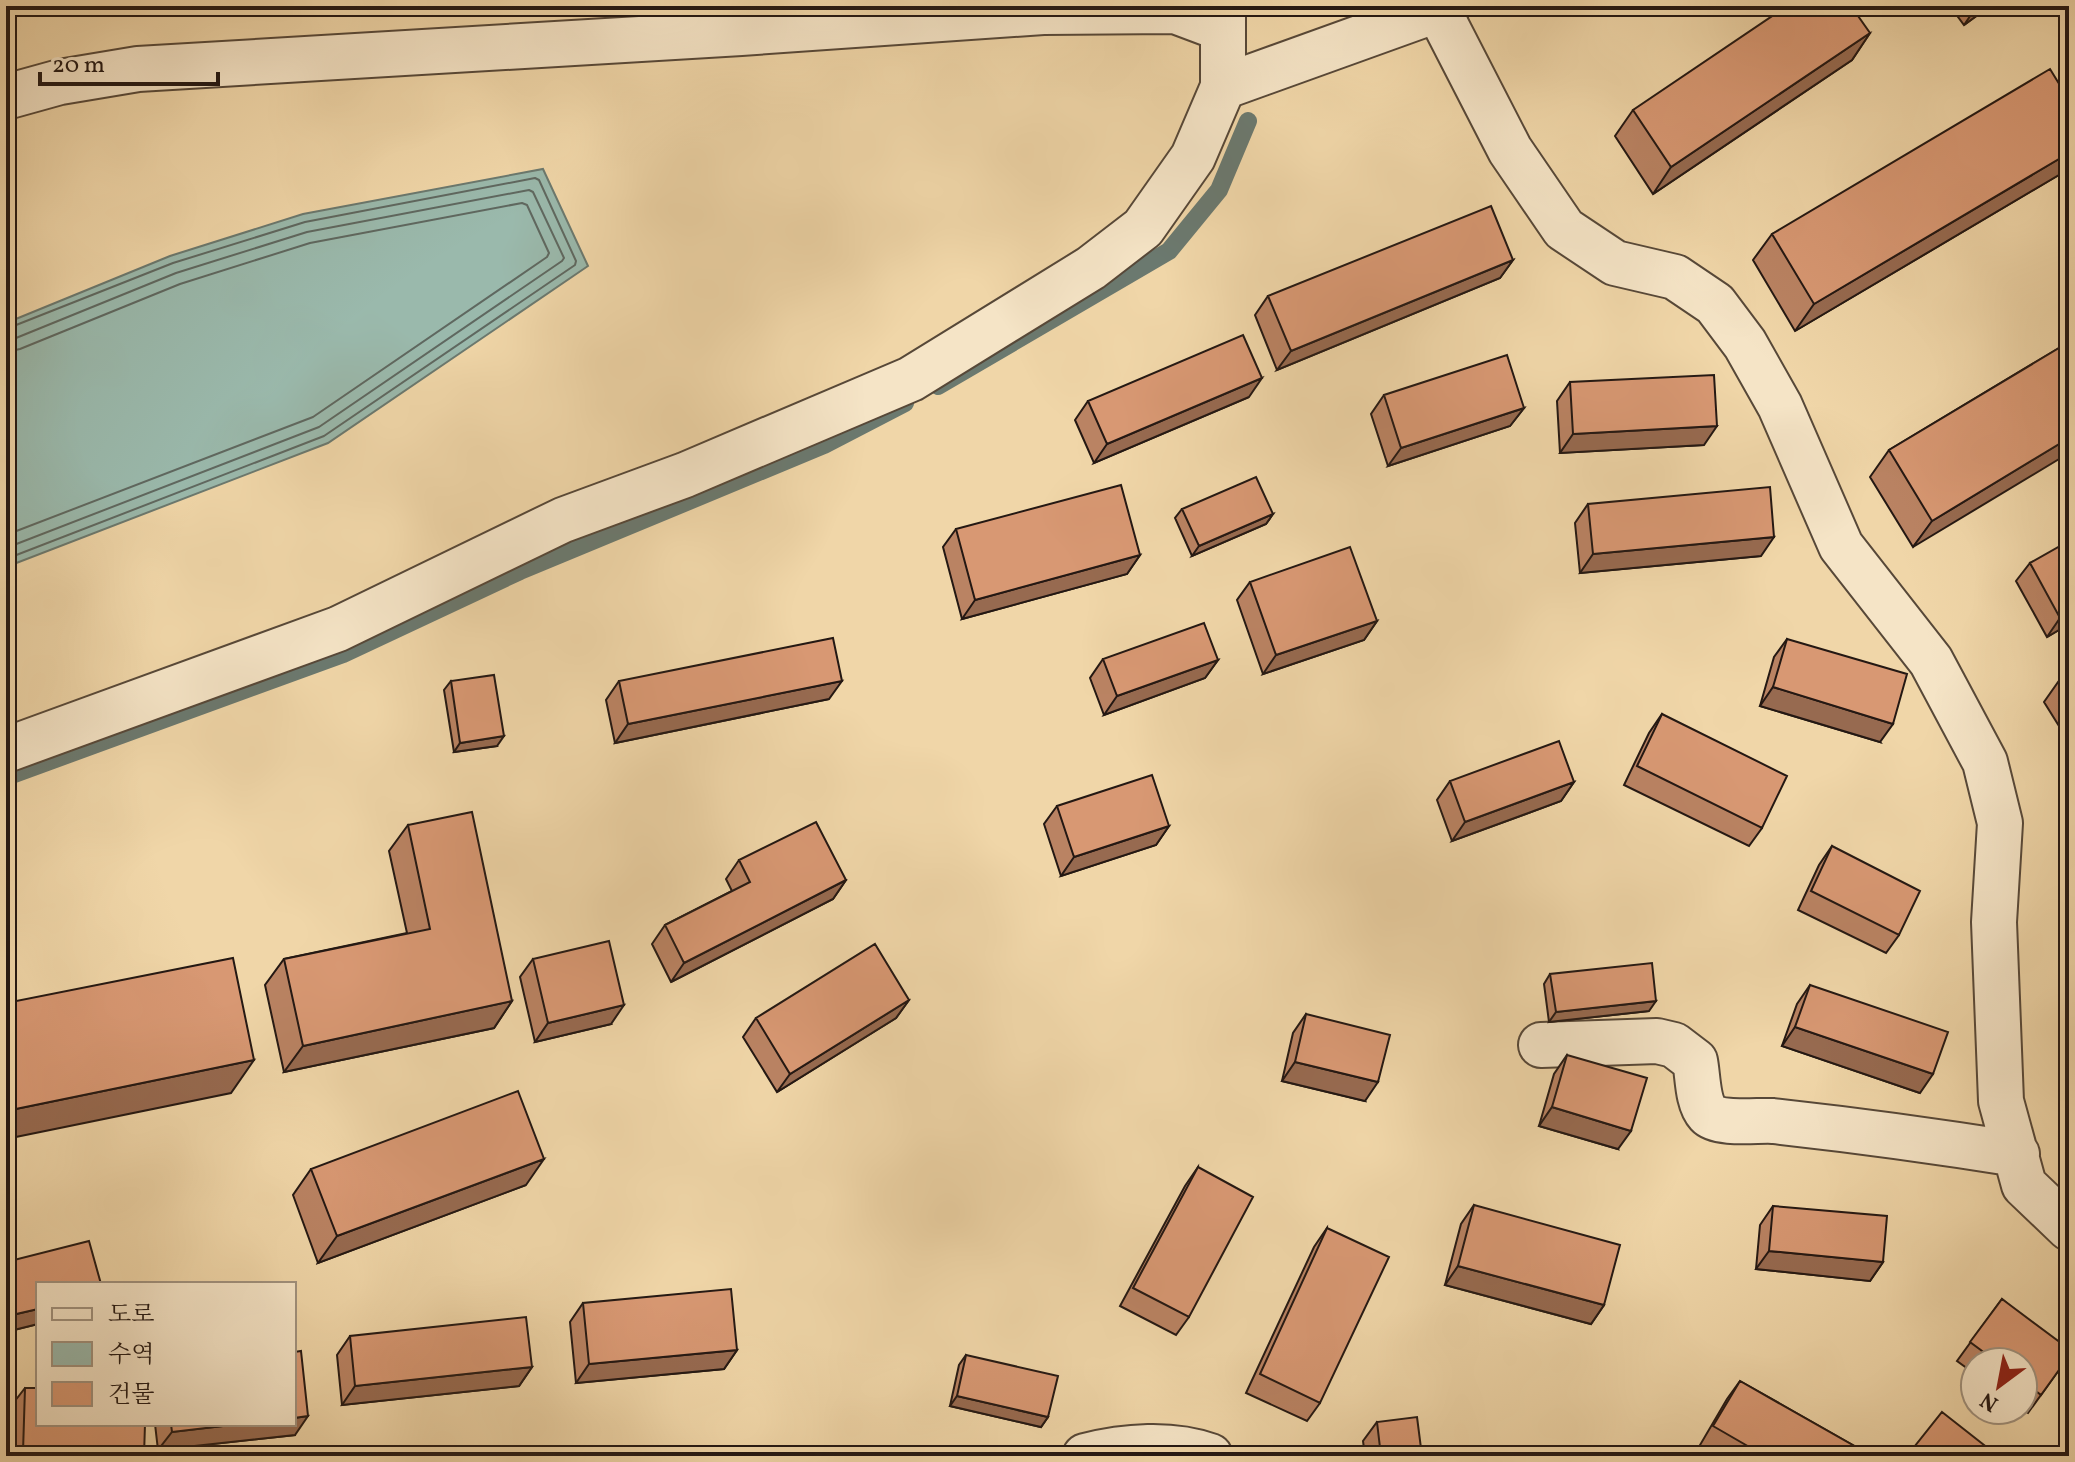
<svg xmlns="http://www.w3.org/2000/svg" width="2075" height="1462" font-family="Vollkorn,'Noto Serif KR',serif">
	<style>
		.water { fill: #9ab9ac; stroke: #6b796f; stroke-width: 2 }
		.lines { fill: none; stroke-linecap: round; stroke-linejoin: round }
		.shore { stroke: #5f6860; stroke-width: 2 }
		.stream { stroke: #6b796f; stroke-width: 18 }
		.minor-casing { stroke: #574838; stroke-width: 48 }
		.minor { stroke: #f5e4c6; stroke-width: 44 }
		.wall { fill: #ba8363; stroke: #241813; stroke-width: 2 }
		.shaded-wall { fill: #976a50; stroke: #241813; stroke-width: 2 }
		.building { fill: #d89873; stroke: #241813; stroke-width: 2 }
	</style>
	<rect width="100%" height="100%" fill="#f0d6a8"/>
	<filter id="stains"><feTurbulence type="fractalNoise" baseFrequency=".0025" numOctaves="4"/><feColorMatrix values="0 0 0 0 .2 0 0 0 0 .09 0 0 0 0 .02 0 0 0 .5 -.17"/></filter>
	<radialGradient id="worn" r=".72"><stop offset=".6" stop-color="#630" stop-opacity="0"/><stop offset="1" stop-color="#630" stop-opacity=".3"/></radialGradient>
	<path class="water" d="M543,169L588,266L328,443L6,567V323L170,256L303,214Z"/>
	<g class="lines">
		<path class="shore" d="M6,329L173,263L305,222L535,178L539,180L576,261L575,265L324,436L6,559
			M6,339L16,338L176,273L307,232L529,190L533,192L564,258L562,261L319,427L6,548
			M6,352L20,349L180,284L310,243L522,203L527,205L549,253L547,257L313,417L6,535"/>
		<path class="stream" d="M938,386L1169,251L1219,190L1248,121
			M6,777L343,654L520,571L824,445L905,403"/>
		<g class="minor-casing">
			<path id="minor" d="M1438,10L1510,150L1564,229L1615,263L1675,277L1715,304L1745,344L1780,406L1841,546L1931,661L1985,762L2000,823L1994,922L2001,1101L2024,1185L2069,1228
				M1223,87L1448,6
				M6,97L60,82L138,69L741,33L1043,12L1175,11L1223,29
				M6,750L338,629L563,520L685,475L911,379L1091,268L1143,228L1193,157L1223,87V6
				M1541,1045L1657,1041L1674,1045L1695,1061C1698,1075 1697,1102 1708,1114C1718,1125 1758,1120 1773,1121C1855,1130 1936,1141 2017,1154
				M1085,1456C1124,1446 1172,1442 1210,1456"/>
		</g>
		<use href="#minor" class="minor"/>
	</g>
	<path class="wall" d="M1950,6H1990L1964,25Z
		M1870,33L1852,60L1653,194L1615,136L1633,110Z
		M2069,100V169L1795,331L1753,260L1772,234Z
		M1513,260L1500,278L1277,370L1255,315L1268,296Z
		M2069,342L1913,547L1870,477L1889,450Z
		M1570,382L1704,445L1560,453L1557,401Z
		M1384,395L1524,408L1510,426L1388,466L1371,414Z
		M1249,397L1094,463L1075,420L1088,401Z
		M1588,504L1761,556L1580,573L1575,523Z
		M1182,509L1273,514L1266,524L1192,556L1175,518Z
		M956,529L1140,555L1127,574L962,619L943,547Z
		M2030,563L2069,624L2047,637L2016,581Z
		M1250,582L1377,621L1364,640L1263,674L1237,600Z
		M1787,639L1880,742L1760,706L1774,657Z
		M1103,659L1218,660L1205,678L1104,715L1090,678Z
		M2069,671V742L2044,702L2063,675Z
		M451,681L497,746L454,752L444,690Z
		M619,681L829,699L615,743L606,700Z
		M1662,714L1762,828L1749,846L1624,785L1649,733Z
		M1450,781L1574,782L1561,801L1452,841L1437,800Z
		M1057,806L1169,826L1156,845L1061,876L1044,824Z
		M408,825L512,1001L494,1028L284,1072L265,985L284,959L407,933L389,851Z
		M1832,846L1899,935L1886,953L1798,910L1819,865Z
		M739,860L846,880L833,899L671,982L652,944L665,925L732,891L726,879Z
		M533,959L611,1024L535,1042L520,977Z
		M1550,974L1649,1011L1549,1022L1544,984Z
		M1810,985L1920,1093L1782,1046L1797,1004Z
		M909,1000L896,1018L777,1092L743,1037L756,1018Z
		M1306,1014L1365,1101L1282,1081L1293,1033Z
		M1567,1055L1618,1149L1539,1126L1554,1074Z
		M1198,1167L1189,1317L1176,1335L1120,1306L1185,1186Z
		M311,1169L526,1185L318,1263L293,1195Z
		M1474,1205L1604,1305L1591,1324L1445,1285L1461,1224Z
		M1773,1206L1883,1262L1870,1281L1756,1269L1760,1225Z
		M1327,1228L1320,1403L1307,1421L1246,1393L1314,1247Z
		M6,1262L38,1324L6,1332Z
		M2002,1299L2069,1356L2028,1413L2023,1410V1362H1975V1374L1957,1361Z
		M583,1303L737,1350L724,1369L576,1383L570,1322Z
		M350,1336L532,1367L519,1386L342,1405L337,1355Z
		M966,1355L1048,1417L1041,1427L950,1406L959,1365Z
		M1740,1381L1872,1456H1720L1700,1445L1727,1399Z
		M25,1388L144,1456H10L11,1406Z
		M1377,1422L1422,1456H1365L1363,1441Z
		M155,1424H294L295,1435L158,1450Z"/>
	<path class="shaded-wall" d="M1977,6H1990L1964,25Z
		M1870,33L1852,60L1653,194L1671,167Z
		M2069,153V169L1795,331L1814,304Z
		M1513,260L1500,278L1277,370L1291,351Z
		M1262,378L1249,397L1094,463L1107,444Z
		M1524,408L1510,426L1388,466L1401,448Z
		M1717,426L1704,445L1560,453L1573,434Z
		M2069,438V453L1913,547L1932,521Z
		M1273,514L1266,524L1192,556L1199,546Z
		M1774,537L1761,556L1580,573L1593,554Z
		M1140,555L1127,574L962,619L975,600Z
		M2069,613V624L2047,637L2060,618Z
		M1377,621L1364,640L1263,674L1276,655Z
		M1218,660L1205,678L1104,715L1117,696Z
		M842,681L829,699L615,743L628,724Z
		M1773,687L1893,724L1880,742L1760,706Z
		M504,736L497,746L454,752L460,743Z
		M1574,782L1561,801L1452,841L1465,822Z
		M1169,826L1156,845L1061,876L1074,857Z
		M846,880L833,899L671,982L684,963Z
		M909,1000L896,1018L777,1092L790,1074Z
		M512,1001L494,1028L284,1072L303,1046Z
		M1656,1001L1649,1011L1549,1022L1556,1012Z
		M624,1005L611,1024L535,1042L548,1023Z
		M1795,1027L1933,1074L1920,1093L1782,1046Z
		M254,1060L231,1093L6,1139V1111Z
		M1295,1062L1378,1082L1365,1101L1282,1081Z
		M1552,1107L1631,1131L1618,1149L1539,1126Z
		M544,1159L526,1185L318,1263L337,1236Z
		M1769,1251L1883,1262L1870,1281L1756,1269Z
		M1458,1266L1604,1305L1591,1324L1445,1285Z
		M38,1309V1324L6,1332V1324L12,1315Z
		M737,1350L724,1369L576,1383L589,1364Z
		M532,1367L519,1386L342,1405L355,1386Z
		M957,1396L1048,1417L1041,1427L950,1406Z
		M308,1416L295,1435L158,1450L172,1432L240,1424H294V1418Z
		M23,1452L130,1456H20Z"/>
	<path class="building" d="M1787,6H1851L1870,33L1671,167L1633,110Z
		M2050,69L2069,100V153L1814,304L1772,234Z
		M1491,206L1513,260L1291,351L1268,296Z
		M1243,335L1262,378L1107,444L1088,401Z
		M2069,342V438L1932,521L1889,450Z
		M1507,355L1524,408L1401,448L1384,395Z
		M1714,375L1717,426L1573,434L1570,382Z
		M1256,477L1273,514L1199,546L1182,509Z
		M1121,485L1140,555L975,600L956,529Z
		M1770,487L1774,537L1593,554L1588,504Z
		M2069,541V613L2060,618L2030,563Z
		M1350,547L1377,621L1276,655L1250,582Z
		M1204,623L1218,660L1117,696L1103,659Z
		M833,638L842,681L628,724L619,681Z
		M1787,639L1907,674L1893,724L1773,687Z
		M2069,671V685L2063,675Z
		M494,675L504,736L460,743L451,681Z
		M1662,714L1787,776L1762,828L1637,766Z
		M1559,741L1574,782L1465,822L1450,781Z
		M1152,775L1169,826L1074,857L1057,806Z
		M472,812L512,1001L303,1046L284,959L430,929L408,825Z
		M816,822L846,880L684,963L665,925L750,882L739,860Z
		M1832,846L1920,891L1899,935L1811,891Z
		M609,941L624,1005L548,1023L533,959Z
		M875,944L909,1000L790,1074L756,1018Z
		M233,958L254,1060L6,1111V1003Z
		M1652,963L1656,1001L1556,1012L1550,974Z
		M1810,985L1948,1032L1933,1074L1795,1027Z
		M1306,1014L1390,1035L1378,1082L1295,1062Z
		M1567,1055L1647,1078L1631,1131L1552,1107Z
		M518,1091L544,1159L337,1236L311,1169Z
		M1198,1167L1253,1197L1189,1317L1133,1288Z
		M1474,1205L1620,1245L1604,1305L1458,1266Z
		M1773,1206L1887,1216L1883,1262L1769,1251Z
		M1327,1228L1389,1257L1320,1403L1260,1374Z
		M89,1241L101,1284H38V1309L12,1315L6,1292V1262Z
		M731,1289L737,1350L589,1364L583,1303Z
		M2002,1299L2069,1349V1356L2041,1395L2023,1381V1362H1997L1970,1342Z
		M526,1317L532,1367L355,1386L350,1336Z
		M301,1351L308,1416L294,1418V1352Z
		M966,1355L1058,1376L1048,1417L957,1396Z
		M1740,1381L1872,1456H1765L1713,1426Z
		M25,1388H38V1424H145L144,1456L23,1452Z
		M1942,1412L1998,1456H1907Z
		M1417,1417L1422,1456H1381L1377,1422Z
		M171,1424H240L172,1432Z"/>
	<rect width="2075" height="1462" fill="none" stroke="#f0d6a8" stroke-width="32"/>
	<rect x="8" y="8" width="2059" height="1446" fill="none" stroke="#241813" stroke-width="4"/>
	<rect x="16" y="16" width="2043" height="1430" fill="none" stroke="#241813" stroke-width="2"/>
	<rect x="36" y="1282" width="260" height="144" fill="#f5e4c6" stroke="#a1927e" stroke-width="2"/>
	<rect x="52" y="1308" width="40" height="12" fill="#f5e4c6" stroke="#a1927e" stroke-width="2"/>
	<text x="108" y="1322" font-size="24" fill="#241813">도로</text>
	<rect x="52" y="1342" width="40" height="24" fill="#9ab9ac" stroke="#a1927e" stroke-width="2"/>
	<text x="108" y="1362" font-size="24" fill="#241813">수역</text>
	<rect x="52" y="1382" width="40" height="24" fill="#d89873" stroke="#a1927e" stroke-width="2"/>
	<text x="108" y="1402" font-size="24" fill="#241813">건물</text>
	<g transform="translate(1999 1386) rotate(212)"><circle r="38" fill="#f5e4c6" stroke="#a1927e" stroke-width="2"/>
	<path d="M0-6L14 30L0 20L-14 30Z" fill="#8f2418"/>
	<text y="-12" font-size="22" font-weight="bold" text-anchor="middle" fill="#241813">N</text>
	</g>
	<path d="M40 72v12h178v-12" fill="none" stroke="#241813" stroke-width="4"/>
	<text x="52" y="72" font-size="24" fill="#241813" stroke="#f5e4c6" stroke-width="6" paint-order="stroke">20 m</text>
	<rect width="100%" height="100%" filter="url(#stains)"/>
	<rect width="100%" height="100%" fill="url(#worn)"/>
</svg>
